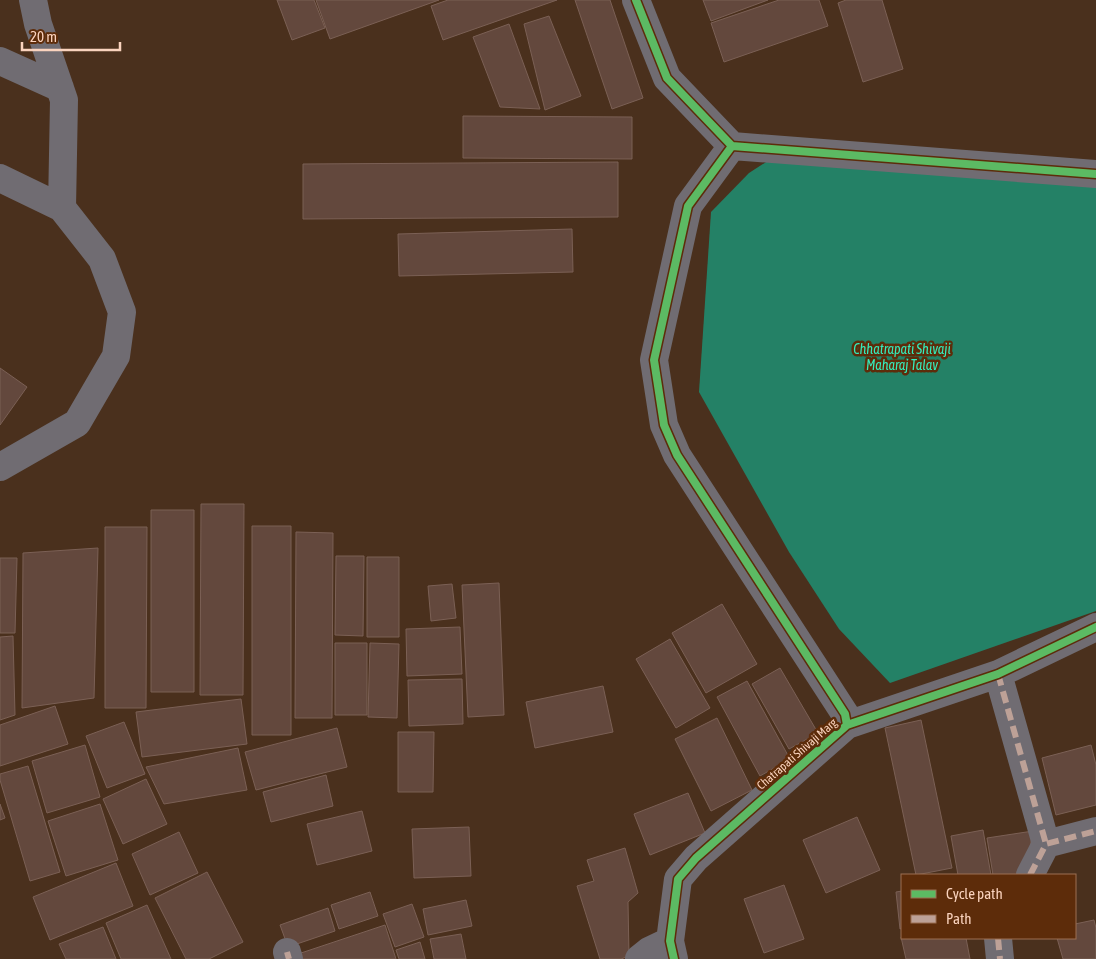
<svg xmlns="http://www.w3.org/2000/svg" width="1096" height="959" font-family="'Asap Condensed',sans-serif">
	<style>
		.water { fill: #248166 }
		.building { fill: #63483d; stroke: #7b6055 }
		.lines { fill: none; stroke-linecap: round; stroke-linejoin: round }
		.minor { stroke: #706c72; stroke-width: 28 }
		.quiet { stroke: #bda197; stroke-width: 6; stroke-dasharray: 12 6; stroke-linecap: butt }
		.cycleway-casing { stroke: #5d2c0a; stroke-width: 11 }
		.cycleway { stroke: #5cba63; stroke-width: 8 }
		.labels { text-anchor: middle; stroke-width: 5; stroke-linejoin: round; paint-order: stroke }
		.street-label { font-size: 12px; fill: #fad3be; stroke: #5d2c0a }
		.water-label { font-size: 14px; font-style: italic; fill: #34eebe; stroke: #5d2c0a }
	</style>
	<rect width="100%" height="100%" fill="#4a301d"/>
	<path class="water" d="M777,155L1096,184V611L890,683L839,629L789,552L699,392L711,212L749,173Z"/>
	<path class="building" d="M277,0H314L325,28L292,40Z
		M316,0H439L330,39Z
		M448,0H557L443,40L431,6Z
		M575,0H610L643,98L612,109Z
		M703,0H768L711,21Z
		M779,0H819L828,26L724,62L711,23Z
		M846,0H882L903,69L863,82L838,3Z
		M549,16L581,96L545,110L524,24Z
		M509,24L540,109L500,107L473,37Z
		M463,116L632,117V159L463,158Z
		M618,162V217L303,219V164Z
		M572,229L573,272L399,276L398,234Z
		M0,368L27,387L0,425Z
		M201,504H244L243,695H200Z
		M151,510H194V692H151Z
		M252,526H291V735H252Z
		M105,527H147L146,708H105Z
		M296,532L333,533L332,718H295Z
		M98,548L94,698L22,708L23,553Z
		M336,556H364L363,636L335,635Z
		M367,557H399V637H367Z
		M0,558H17L15,633H0Z
		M499,583L504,715L468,717L462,585Z
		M452,584L456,618L431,621L428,586Z
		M722,604L757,664L706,693L672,633Z
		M460,627L462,674L407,676L406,629Z
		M13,636L15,715L0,720V637Z
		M670,639L710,708L676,728L636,659Z
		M335,643H367V715H335Z
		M370,643L399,644L397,718L368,717Z
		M780,668L818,733L789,749L752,684Z
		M462,679L463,724L409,726L408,680Z
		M747,681L790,759L760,776L717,697Z
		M603,686L613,732L535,748L526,702Z
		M241,699L247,744L142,757L136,712Z
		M55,706L68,744L0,766V725Z
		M717,718L752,790L711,811L675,739Z
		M921,720L952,868L916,875L885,728Z
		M124,722L145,774L107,788L86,736Z
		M337,728L347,767L256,790L245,752Z
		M398,732H434L433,792H398Z
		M85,745L100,797L47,813L32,761Z
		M1091,745L1096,765V805L1056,815L1042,758Z
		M238,748L247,790L164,804L146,767Z
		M28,766L60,872L30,881L0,780V774Z
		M326,775L333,806L271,822L263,792Z
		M146,779L167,824L123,844L103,799Z
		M688,793L705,833L650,855L634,814Z
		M0,804L5,818L0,820Z
		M100,804L118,860L66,876L48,821Z
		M362,811L372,851L317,865L307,824Z
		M857,817L880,870L826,893L803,840Z
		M469,827L471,876L414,878L412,829Z
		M983,830L991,875H958L951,836Z
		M1033,831L1025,875H993L987,838Z
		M179,832L198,873L150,895L132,854Z
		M625,848L638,893L628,902L629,956L621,959H600L577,886L594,881L587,860Z
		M116,863L133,906L50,940L33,897Z
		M207,872L243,942L209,959H186L155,898Z
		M784,885L804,939L764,953L744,899Z
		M902,891V928L900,929L896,892Z
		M370,892L378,916L339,929L331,905Z
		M466,900L472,926L428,935L423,909Z
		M412,904L424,937L395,947L383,914Z
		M147,905L171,959H121L106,923Z
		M328,908L335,931L288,947L280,925Z
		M1094,920L1096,928V959H1063L1057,938H1075V924Z
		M385,925L396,959H299L298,954Z
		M103,927L116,959H66L59,944Z
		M461,934L466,959H434L430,939Z
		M901,937L966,938L970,959H906Z
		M420,942L425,959H399L396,950Z"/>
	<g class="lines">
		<path class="minor" d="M33,0L38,24L64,100L62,208
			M636,0L667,78L732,146L1096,174
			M0,61L60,88
			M732,146L688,206L654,360L664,425L677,455L845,714L847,725
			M0,178L62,208L102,259L122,312L116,356L77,423L0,467
			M998,674L1046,844
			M1030,875L1046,844L1096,831
			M998,938L1000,959
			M287,952L289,959
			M639,959L649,951L670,941
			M674,959L670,941L678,879L696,858L847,725L998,674L1096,627"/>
		<path class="quiet" d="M998,674L1046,844
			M1030,875L1046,844L1096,831
			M998,938L1000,959
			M287,952L289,959"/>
		<g class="cycleway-casing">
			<path id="cycleway" d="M636,0L667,78L732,146L1096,174
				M732,146L688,206L654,360L664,425L677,455L845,714L847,725
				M674,959L670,941L678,879L696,858L847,725L998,674L1096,627"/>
		</g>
		<use href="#cycleway" class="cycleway"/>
	</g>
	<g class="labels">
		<g class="street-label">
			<text transform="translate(797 754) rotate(-41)" y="4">Chatrapati Shivaji Marg</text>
		</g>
		<g class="water-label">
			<text x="902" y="354">Chhatrapati Shivaji<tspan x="902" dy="16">Maharaj Talav</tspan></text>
		</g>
	</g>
	<rect x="901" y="874" width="175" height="65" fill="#5d2c0a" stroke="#9c6f52"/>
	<rect x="911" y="890" width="25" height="8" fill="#5cba63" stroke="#9c6f52"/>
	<text x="946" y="899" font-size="15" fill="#fad3be">Cycle path</text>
	<rect x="911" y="915" width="25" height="8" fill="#bda197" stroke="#9c6f52"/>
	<text x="946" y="924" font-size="15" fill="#fad3be">Path</text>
	<path d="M22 42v8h98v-8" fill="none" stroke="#fad3be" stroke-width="2.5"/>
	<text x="30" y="42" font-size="15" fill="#fad3be" stroke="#5d2c0a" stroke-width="4" paint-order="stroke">20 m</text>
</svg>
